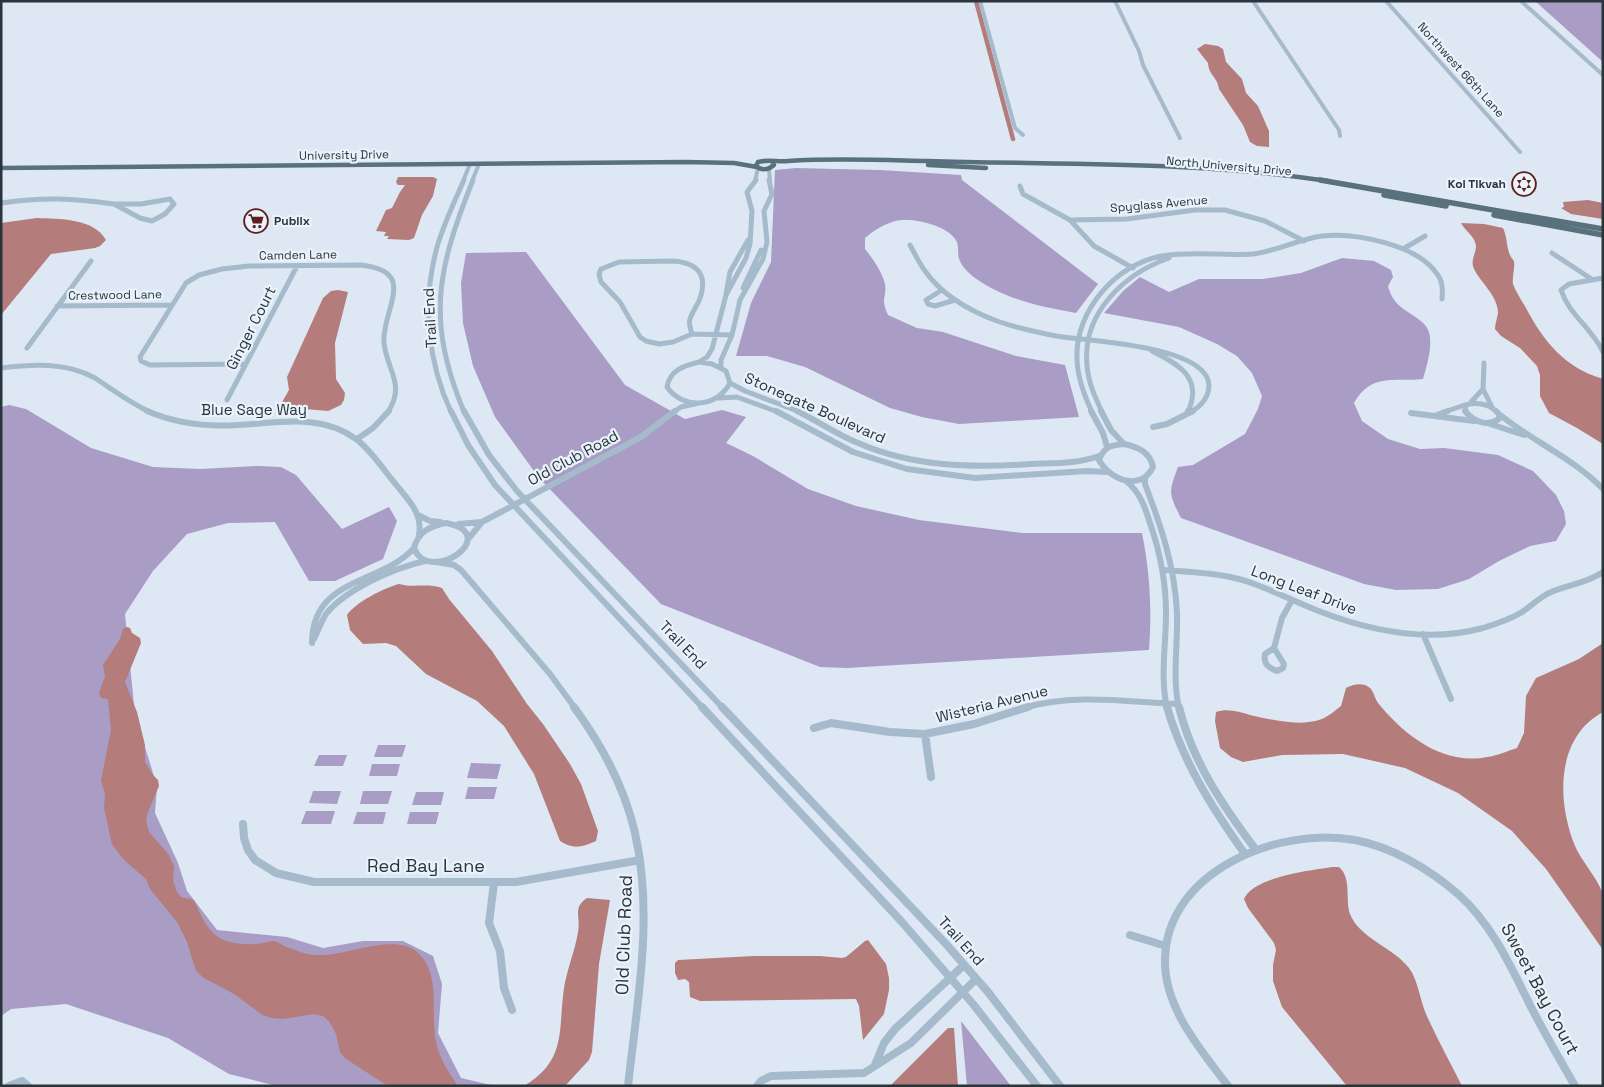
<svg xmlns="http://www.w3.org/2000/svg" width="1604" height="1087" font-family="'Space Grotesk',sans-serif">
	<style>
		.green { fill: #a99cc5 }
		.water { fill: #b47c7a }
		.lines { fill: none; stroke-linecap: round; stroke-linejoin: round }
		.canal { stroke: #b47c7a; stroke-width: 4.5 }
		.minor-far3 { stroke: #a5bacb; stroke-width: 4 }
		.minor-far2 { stroke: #a5bacb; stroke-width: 5 }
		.minor-far1 { stroke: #a5bacb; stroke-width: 6 }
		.minor { stroke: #a5bacb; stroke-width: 8 }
		.major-far1 { stroke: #59717d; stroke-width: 4.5 }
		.major { stroke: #59717d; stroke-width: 5.5 }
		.labels { text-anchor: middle; stroke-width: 4.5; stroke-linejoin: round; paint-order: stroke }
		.far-street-label { font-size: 12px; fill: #29353a; stroke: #eaf2fb }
		.far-poi-label { font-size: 12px; font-weight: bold; fill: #29353a; stroke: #eaf2fb; text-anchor: end }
		.street-label { font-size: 15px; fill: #29353a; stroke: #eaf2fb }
		.near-street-label { font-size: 18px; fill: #29353a; stroke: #eaf2fb }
	</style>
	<rect width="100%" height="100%" fill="#dde8f4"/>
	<path class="green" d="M1535,1H1603V62Z
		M796,168L880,170L961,175L962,180L1098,284L1076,313C1040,306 1006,300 975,278C971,275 962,267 960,261C957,256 959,248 957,242C949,225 912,217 895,221C883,225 874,230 865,238V249C872,258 882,271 885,284C887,297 880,298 888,315L917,328L943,332L1016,356L1065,365L1079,417L959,424L922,417L890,408L805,367L767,356H736L751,303L771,262L775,170Z
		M526,252L625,385L685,419L722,410L746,417L726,443L753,456L808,489L856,506L919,520L1023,533H1142C1150,573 1152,610 1149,650L847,668L820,667L661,604L539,478L495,417L473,366L463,323L461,283L466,253Z
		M1342,258L1374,261L1391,270L1393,277L1388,286C1394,310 1411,310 1425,325C1436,337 1427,365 1423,379C1392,382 1371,373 1354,403L1362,421L1388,439L1420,449L1444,448L1498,455L1533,471L1556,495L1564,511L1566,524L1556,541L1530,546L1499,561L1469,579L1438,589L1396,590L1364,584L1181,518C1169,494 1168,493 1178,467L1193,465L1245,434L1258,409L1262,396L1252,373L1237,356L1217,344L1179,327L1104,313L1123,291L1140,277L1169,292L1199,279H1263L1301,273Z
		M9,405L26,409L91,448L153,467L200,469L258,466L281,467L296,475L342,529L389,507L397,521L383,559L335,581H309L275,522L228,523L187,534L153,571L125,614L135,715L157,786L155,813L178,863L187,891L217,930L287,937L323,948L363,941H403L433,956L442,984L438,1033L461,1078L495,1086H277L229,1074L168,1038L66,1004L11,1009L1,1016V407Z
		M378,745H406L402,757H374Z
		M319,755H347L343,766H314Z
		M471,763L501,764L497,779L467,778Z
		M372,764H400L397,776H369Z
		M468,787H497L494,799H465Z
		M313,791H341L337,804L309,803Z
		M363,791H392L388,804H360Z
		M416,792H444L441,805H412Z
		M306,811H335L331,824H301Z
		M357,812H386L383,824H353Z
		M410,812H439L436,824H407Z
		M961,1021L1011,1086H967Z"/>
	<path class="water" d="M1205,44L1218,46L1223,49L1226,62L1242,79L1246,93L1258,106L1269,131V147L1257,146L1250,142L1243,125L1219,89C1218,78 1208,74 1208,63L1197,49Z
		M398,177H433L437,179L433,196L422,215L414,238L409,240L387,239L389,236H384L386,232L376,231L386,210L392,208L400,192L405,185H398L396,182Z
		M1588,200L1603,203V219L1571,214L1561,208L1564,207L1563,202Z
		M37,218C59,219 94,218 106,240L100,246L95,248L51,254L1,315V223Z
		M1461,223L1484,224L1503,228C1509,241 1505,251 1514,261C1515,268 1512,278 1513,284C1516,292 1522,301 1526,308C1544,342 1564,367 1603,379V444L1577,428L1549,413L1540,396V375L1537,366L1520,348L1501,336L1495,329C1495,324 1497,319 1498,313C1498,296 1481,283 1474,269C1470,260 1476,254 1476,246C1475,236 1465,231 1461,223Z
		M338,290L348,292L335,343L336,379L345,393L344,400L341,405L328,411L282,407L281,404L289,390L287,377L323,298L331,291Z
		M399,584C413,588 428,583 442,588L449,599L492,651L527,704L543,724L570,764L581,784L598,831L596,841C583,847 573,850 560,841L534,774L504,726L477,701L426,674L396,646L386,643L363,644L350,630L347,615C356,602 384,588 399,584Z
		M127,627L130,628L132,633L140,638L141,643L125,682L137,712L145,745V762L153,775L158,780L159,786L148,812L146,821L149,832L169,855L174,867L173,880L177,892L181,897L194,900C208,933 217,946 256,944C262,944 268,941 274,941C278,942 281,944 284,946C294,950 307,955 317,955C344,957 394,932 417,952C442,974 430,1013 436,1042C439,1058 449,1073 458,1086H388L346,1059L340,1052L336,1034L329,1021L323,1016L314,1014L283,1019L271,1018L261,1014L234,994L204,978L196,971L187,942L177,922L150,889L146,879L123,859L112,844L104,808L105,793L101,781L111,730L108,699L101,698L99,693L105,676L103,665L120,639L123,629Z
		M1603,643V712C1555,738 1557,802 1575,846C1582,862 1596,876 1602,892C1604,902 1603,938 1603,950L1546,869L1512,831L1458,793L1405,768L1343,754L1282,755L1243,762L1231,757L1220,748L1215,721L1216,712C1228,708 1239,712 1250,715C1273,720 1299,727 1322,719C1329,716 1336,710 1341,706L1346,688C1354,684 1364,682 1371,689C1374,693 1375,699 1378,703C1404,735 1443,766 1487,757C1497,756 1507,751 1517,748L1524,733L1526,696L1536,678L1579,659Z
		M1333,867H1339C1352,878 1345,900 1350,914C1360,939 1393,947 1409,968C1418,980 1420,1000 1426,1014C1437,1039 1450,1062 1462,1086H1347L1282,1007L1273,981V965L1276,950L1274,943L1248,908L1244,899C1253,877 1312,870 1333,867Z
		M587,898L610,900L599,964L592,1052L589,1060L565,1086H524C567,1060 558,1031 564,988C567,969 575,951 578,932C581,916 572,908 587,898Z
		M868,940L886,964L889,978V990L884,1014L863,1040L859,1006L856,999L700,1001L690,997L689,982L685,979L678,980L675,973V963L678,960L754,956H820L842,958L846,957L865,941Z
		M948,1028H954L958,1086H890Z"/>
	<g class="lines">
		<path class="canal" d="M976,1L1013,139"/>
		<path class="minor-far3" d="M980,1L1015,128L1023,135
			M1115,1L1139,51L1143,65L1180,138
			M1253,1L1339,130L1340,136
			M1386,1L1520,152
			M1521,1L1603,75
			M769,169L770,181
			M463,181L470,164
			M472,181L479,164
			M755,181L758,168"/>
		<path class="minor-far2" d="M1020,186L1023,194L1070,220L1094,246L1133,268
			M170,199L174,204L165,214L152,221L140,218L114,204H141Z
			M1,203C43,197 72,198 114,204
			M1070,220L1127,219L1195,210H1225L1265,221L1304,241
			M910,245C915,254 919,263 925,271C942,295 970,311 997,321C1016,328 1036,332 1056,336C1086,341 1207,345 1209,385C1209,397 1201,406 1191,412
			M1403,249L1425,236
			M1552,253L1593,280
			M671,261C698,262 709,275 699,301C696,307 692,313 690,319C688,323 691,330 692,334L673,342L659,344L646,341L640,337L620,302L601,282L599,274L601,269L619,262Z
			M1603,278L1569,284L1561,290C1569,315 1592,328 1603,352
			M743,288L761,250
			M942,290L926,300L928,304L935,306L955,300
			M726,294L730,272L748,240
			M57,306L172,305
			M692,334L732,335
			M27,348L91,261
			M1152,351C1180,365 1203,378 1188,412
			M699,362L707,357L712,349L726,295L746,258L750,244L752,211L747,192L756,180
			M699,362L712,364L726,371L730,383C717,408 683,410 667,387C670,370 683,366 699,362Z
			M1484,363L1483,389L1492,407
			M246,364L150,365L141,361L140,357L186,283L199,275L222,269L249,266L361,265C373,267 389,269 393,282C397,300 382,323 384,343C387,371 406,384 388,412
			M1,368C32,364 66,362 95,378C113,390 130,403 150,412
			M721,368V360L732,335L740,300L763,259L767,242L764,211L772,194L769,180
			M730,383L745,391L800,412
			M719,398L737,397L778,412
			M227,400L297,266
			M1471,402L1483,389
			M451,412C428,362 422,305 436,251C442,227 454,203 464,180
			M464,412C426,320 437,270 473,180
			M674,412L681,407L699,403
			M1092,412C1084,395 1077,377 1077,358C1075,311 1116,264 1162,256C1192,251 1223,256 1253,254C1277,251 1299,239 1322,236C1355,232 1418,245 1437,274C1443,281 1443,290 1442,299
			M1102,412C1095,397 1088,382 1087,365C1082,313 1124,274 1169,258
			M1444,412L1465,405
			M1466,412L1465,405C1477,402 1488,403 1497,412"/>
		<path class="minor-far1" d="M147,411C175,423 208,427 238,425C278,423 321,413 356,439C371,450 382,468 394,482C407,499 423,512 419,535
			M451,411L468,445L495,485L703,708
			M464,411L489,455L517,491L723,708
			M776,411L853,452L907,469L975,478L1087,471L1106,472
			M797,411C818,421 837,435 858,443C913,467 972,468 1031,464C1054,463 1077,464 1099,456
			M1091,411L1103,433L1107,447
			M1101,411L1111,430L1124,444
			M1465,411C1474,422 1487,427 1499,419V414L1496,411
			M1411,413L1474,421
			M1187,414L1188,411
			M1499,414C1532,441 1573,458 1603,489
			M1437,415L1448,411
			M1490,424L1524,435
			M1153,427L1167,424L1193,411
			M357,439L373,428L389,411
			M1124,444C1138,447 1150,452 1153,467C1141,492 1110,480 1099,460C1104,447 1110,445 1124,444Z
			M1145,478V484C1161,526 1175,567 1177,613C1178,645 1172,677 1179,708
			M1126,481C1140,492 1145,507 1150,523C1160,552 1166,583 1166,613C1166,645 1160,677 1167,708
			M420,516L430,521L440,522
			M446,523C504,534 429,587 414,548C418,532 430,526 446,523Z
			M459,524L481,522
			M469,538L482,522L641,437L675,411
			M436,562L454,565L461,570L550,674L575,708
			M1163,570C1191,572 1219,573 1246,581C1270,589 1293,601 1316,610C1369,631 1428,643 1483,628C1496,624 1511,619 1522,612C1531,606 1538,599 1547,594C1565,585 1586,584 1603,572
			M1423,634L1451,699
			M314,639C318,631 321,622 326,614C346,589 394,568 425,561
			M312,643C312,577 381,585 414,548
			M1274,648L1284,664L1283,668L1277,671C1269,668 1263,664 1265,654Z
			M1274,648L1282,618L1292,600
			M1024,708C1073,693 1128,702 1178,704"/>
		<path class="minor" d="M574,707C601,744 625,789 635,833C654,916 637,1003 628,1086
			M702,707L901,921L973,1004L1037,1086
			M722,707L946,944L988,992L1060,1086
			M1167,707C1183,762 1212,808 1245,854
			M1179,707C1192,761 1223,806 1256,850
			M814,728L831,723L890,732L925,734L974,724L1028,707
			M925,734L931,777
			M243,824L244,838L248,850L255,860L276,873L314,882H516L640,860
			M494,883L489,923L500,951L504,988L512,1010
			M1130,935L1166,946
			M875,1065L884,1043L895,1029L964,965
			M9,1086L22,1081L28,1086
			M757,1086L761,1081L771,1076L864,1073L911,1043L976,979
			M1228,1086C1201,1050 1164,1008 1165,960C1166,871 1279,826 1355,840C1392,847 1429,869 1458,894C1492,924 1511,967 1531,1007C1545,1034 1560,1060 1575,1086"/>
		<path class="major-far1" d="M772,162L774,165C768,170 762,171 756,166L758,162C767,159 778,162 788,161C835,158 881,160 928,161C1062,165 1196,161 1328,181
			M928,165L986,168
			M1,168L686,162L734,163L757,167"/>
		<path class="major" d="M1320,180L1603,229
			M1384,195L1446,206
			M1494,215L1603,235"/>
	</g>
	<defs>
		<g id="synagogue-ring" transform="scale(1.25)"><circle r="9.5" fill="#eaf2fb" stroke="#5f1f1b" stroke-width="1.5"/><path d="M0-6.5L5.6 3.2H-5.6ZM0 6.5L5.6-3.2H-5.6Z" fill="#5f1f1b"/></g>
		<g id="supermarket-ring" transform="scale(1.25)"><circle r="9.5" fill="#eaf2fb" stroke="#5f1f1b" stroke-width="1.5"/><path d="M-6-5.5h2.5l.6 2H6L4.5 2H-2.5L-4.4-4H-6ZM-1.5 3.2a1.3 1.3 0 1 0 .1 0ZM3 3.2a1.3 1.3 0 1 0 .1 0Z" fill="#5f1f1b"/></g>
	</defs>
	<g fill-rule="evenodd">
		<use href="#synagogue-ring" x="1524" y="184"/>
		<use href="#supermarket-ring" x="256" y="221"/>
	</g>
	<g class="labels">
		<g class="far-street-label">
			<text transform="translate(1461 70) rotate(48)" y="4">Northwest 66th Lane</text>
			<text transform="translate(344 155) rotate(-1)" y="4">University Drive</text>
			<text transform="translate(1229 166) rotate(5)" y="4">North University Drive</text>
			<text transform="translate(1159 204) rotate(-5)" y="4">Spyglass Avenue</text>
			<text transform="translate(298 255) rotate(-1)" y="4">Camden Lane</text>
			<text transform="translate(115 295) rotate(-1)" y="4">Crestwood Lane</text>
		</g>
		<g class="far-poi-label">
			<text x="1506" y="188">Kol Tikvah</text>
			<text x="274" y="225" text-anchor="start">Publix</text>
		</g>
		<g class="street-label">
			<text transform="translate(430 318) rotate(-93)" y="5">Trail End</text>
			<text transform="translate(251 328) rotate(-63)" y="5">Ginger Court</text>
			<text transform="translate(815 408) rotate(24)" y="5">Stonegate Boulevard</text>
			<text x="254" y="415">Blue Sage Way</text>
			<text transform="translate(573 458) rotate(-28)" y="5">Old Club Road</text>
			<text transform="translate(1304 590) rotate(21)" y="5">Long Leaf Drive</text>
			<text transform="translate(683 645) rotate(46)" y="5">Trail End</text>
			<text transform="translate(992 704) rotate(-14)" y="5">Wisteria Avenue</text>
			<text transform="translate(961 941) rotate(48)" y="5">Trail End</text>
		</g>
		<g class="near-street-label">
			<text x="426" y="872">Red Bay Lane</text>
			<text transform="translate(624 935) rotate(-88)" y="6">Old Club Road</text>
			<text transform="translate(1540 989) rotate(62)" y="6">Sweet Bay Court</text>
		</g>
	</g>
	<rect width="1604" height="1087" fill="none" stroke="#29353a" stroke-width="5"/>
</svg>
